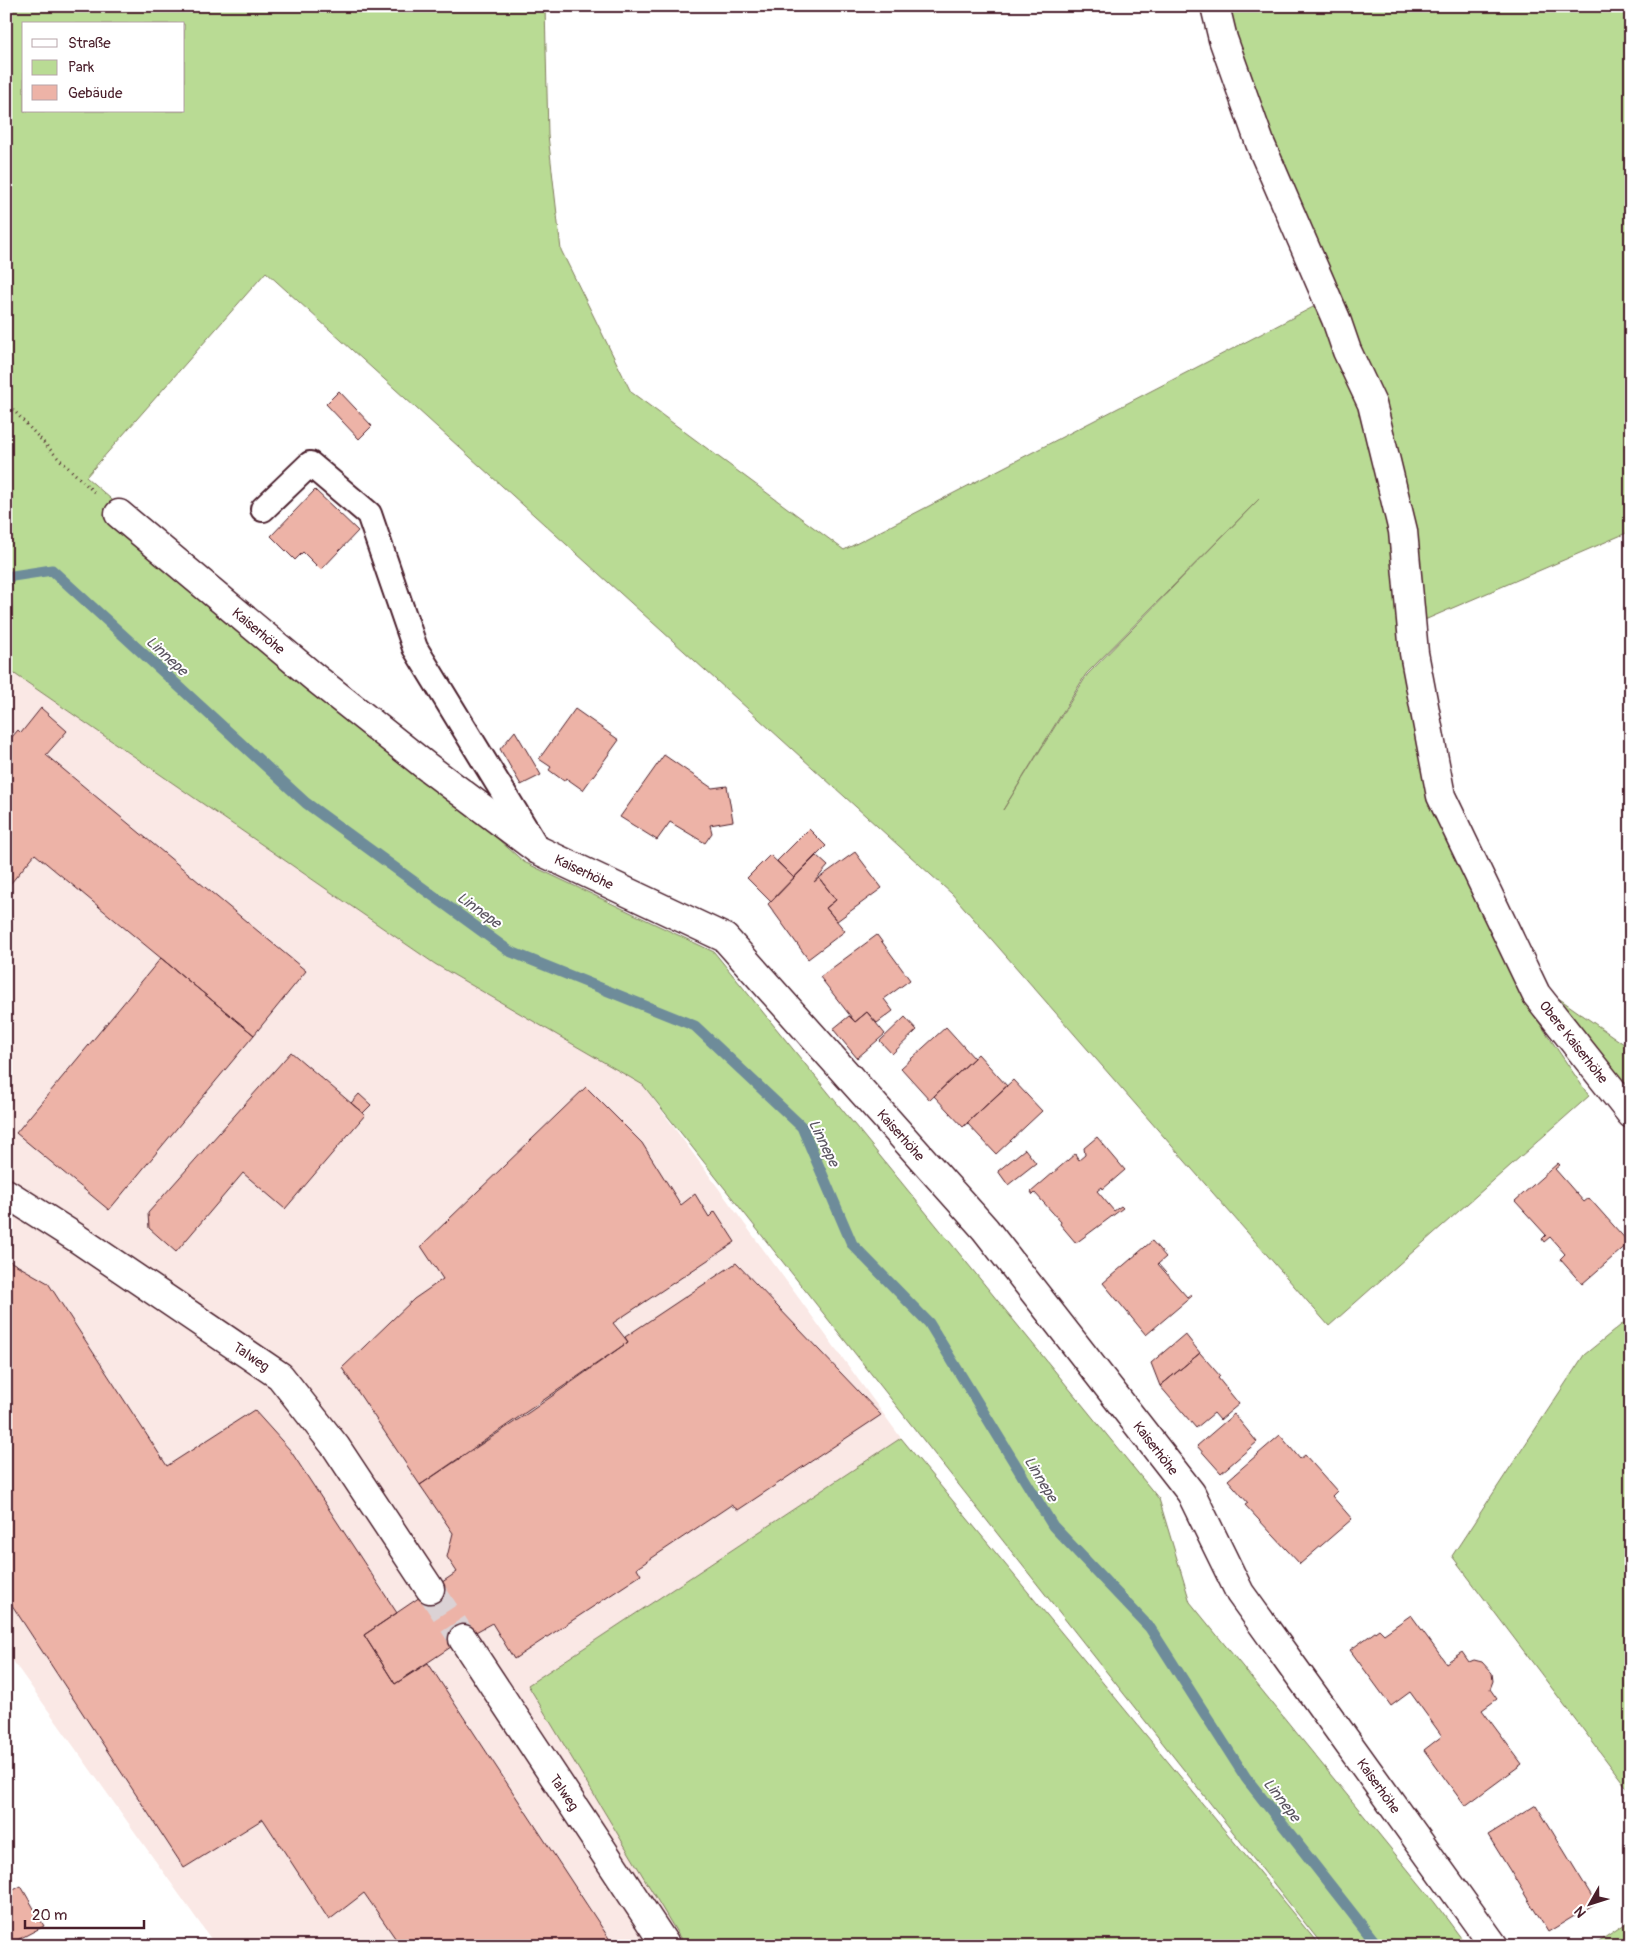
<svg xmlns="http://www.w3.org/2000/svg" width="1637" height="1952" font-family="Pangolin,sans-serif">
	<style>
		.built { fill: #fae8e5 }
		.green { fill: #b9db94; stroke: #827d60; fill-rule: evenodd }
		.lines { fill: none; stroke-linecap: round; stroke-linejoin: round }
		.stream { stroke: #6e8c9a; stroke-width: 11 }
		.building { fill: #edb3a7; stroke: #4a1f2b }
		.street-tunnel { stroke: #dbd2d5; stroke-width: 28; stroke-dasharray: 28 14; stroke-linecap: butt }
		.lane-casing { stroke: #4a1f2b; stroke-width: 28 }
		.street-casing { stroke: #4a1f2b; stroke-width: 31 }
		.path { stroke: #4a1f2b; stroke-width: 3; stroke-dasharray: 1 4; stroke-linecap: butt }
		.lane { stroke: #fff; stroke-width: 24 }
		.street { stroke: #fff; stroke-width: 28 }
		.labels { text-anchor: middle; stroke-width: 4; stroke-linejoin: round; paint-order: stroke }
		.street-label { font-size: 14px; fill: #4a1f2b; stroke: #fff }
		.water-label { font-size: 15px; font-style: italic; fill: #5c5662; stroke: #fff }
	</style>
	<rect width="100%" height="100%" fill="#fff"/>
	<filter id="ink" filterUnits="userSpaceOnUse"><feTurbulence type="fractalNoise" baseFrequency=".02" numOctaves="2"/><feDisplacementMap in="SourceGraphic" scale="10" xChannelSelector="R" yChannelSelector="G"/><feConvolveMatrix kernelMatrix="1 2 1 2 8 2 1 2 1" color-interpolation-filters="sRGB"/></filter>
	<g filter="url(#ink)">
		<path class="built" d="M6,668L435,964L643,1085L901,1438L528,1685L686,1946H216L8,1654H6Z"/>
		<path class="green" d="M6,6H545L548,135L561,250L631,392L844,550L1317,305L1359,398L1392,529L1428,790L1526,1003L1589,1096L1329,1326L952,894L266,272L86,477L524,862L714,952L1159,1499L1190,1602L1435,1903L1467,1946H1323L643,1085L435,964L6,668ZM24,24H184V111H24ZM1259,499L1087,675L1003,810L1086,674Z
			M1226,6H1631V531L1420,622L1410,518L1290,187Z
			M1554,995L1631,1049V1093Z
			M1631,1317V1793L1452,1556L1584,1355Z
			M901,1438L1320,1946H685L528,1685Z
			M1631,1920V1946H1592Z"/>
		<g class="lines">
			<path class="stream" d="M6,577L52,570L306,803L509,951L695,1026L802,1127L852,1244L929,1323L1053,1526L1150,1628L1246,1778L1378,1946"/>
		</g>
		<path class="building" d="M339,391L372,426L359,439L326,404Z
			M315,490L358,531L321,570L303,552L295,560L271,536Z
			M41,708L67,731L46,755L306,971L254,1035L35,854L6,889V744L18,730L21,733Z
			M575,709L619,740L583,790L566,778L564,781L549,770L551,767L539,759Z
			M515,731L541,775L521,785L500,749Z
			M664,755L712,788L727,786L733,821L710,825L712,833L705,843L670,822L657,840L620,817Z
			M809,829L826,846L794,878L777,861Z
			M855,852L882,888L837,921L826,908L836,900L819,878Z
			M770,855L794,878L771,902L747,878Z
			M816,855L828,866L814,882L819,878L836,900L826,908L845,931L808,959L768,904Z
			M877,935L910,980L884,999L893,1011L877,1023L867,1012L855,1022L820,977Z
			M161,958L254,1035L109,1210L16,1133Z
			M867,1012L885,1034L857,1058L833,1029L849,1016L855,1022Z
			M905,1017L917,1030L892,1054L880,1041Z
			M946,1027L974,1058L930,1100L901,1068Z
			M291,1052L365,1115L285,1209L243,1173L176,1252L149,1228L148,1213Z
			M978,1054L1007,1086L963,1127L934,1096Z
			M1013,1080L1042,1111L996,1154L967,1123Z
			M586,1087L642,1143L681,1205L695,1194L709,1217L715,1211L735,1242L613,1323L628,1342L420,1485L342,1368L414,1299L443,1279L421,1246Z
			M359,1094L371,1105L363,1113L351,1103Z
			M1097,1137L1125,1170L1103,1189L1102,1187L1097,1191L1114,1211L1121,1206L1123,1208L1076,1243L1060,1224L1061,1222L1035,1193L1033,1195L1031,1192L1075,1154L1079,1160L1085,1155L1084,1148Z
			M1025,1149L1036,1163L1008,1185L998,1171Z
			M1558,1163L1560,1165L1555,1169L1584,1202L1589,1198L1629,1243L1582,1284L1560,1259L1565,1254L1550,1237L1544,1242L1542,1239L1546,1235L1515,1201Z
			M1152,1241L1166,1257L1158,1264L1187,1297L1191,1294L1192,1296L1146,1335L1103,1283Z
			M6,1259L48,1283L167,1466L254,1410L290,1450L397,1613L364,1635L395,1684L428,1663L614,1946H398L400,1945L364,1893L329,1920L263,1819L184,1868L6,1596Z
			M736,1263L881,1415L738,1510L731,1505L637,1568L641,1575L514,1659L492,1623L463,1639L395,1684L364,1635L457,1572L447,1557L453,1533L420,1485L531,1411L628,1342L625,1337Z
			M1185,1334L1200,1353L1160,1386L1151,1363Z
			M1200,1353L1220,1376L1218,1378L1239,1404L1220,1420L1214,1413L1196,1428L1160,1386Z
			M1234,1414L1257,1442L1221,1473L1197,1446Z
			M1280,1435L1300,1459L1305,1455L1337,1491L1332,1496L1352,1519L1300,1564L1245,1505L1248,1503L1228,1480Z
			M1411,1615L1446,1663L1462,1652L1469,1662L1474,1660L1482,1662L1492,1673L1493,1681L1490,1689L1497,1699L1482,1710L1522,1764L1465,1806L1424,1750L1442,1736L1410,1692L1391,1706L1350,1650L1379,1629L1384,1634Z
			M1536,1805L1596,1903L1548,1932L1488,1835Z
			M21,1886L44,1926L6,1946V1894Z"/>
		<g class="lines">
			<path class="street-tunnel" d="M430,1589L463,1639"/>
			<g class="lane-casing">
				<path id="lane" d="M263,509L310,464L369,514L415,648L536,846"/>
			</g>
			<g class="street-casing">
				<g id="street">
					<path id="s1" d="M1215,6L1223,39L1260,143L1336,319L1347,351L1372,404L1403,531L1414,653L1441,796L1536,994L1631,1114"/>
					<path id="s2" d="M119,514L314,677L426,766L538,850L725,938L985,1229L1191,1493L1240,1593L1494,1946"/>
					<path id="s3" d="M6,1193L75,1237L280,1376L336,1447L430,1589"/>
					<path id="s4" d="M463,1639L666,1946"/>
				</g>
			</g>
			<path class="path" d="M6,402L58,458L94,492"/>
			<use href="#lane" class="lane"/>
			<use href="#street" class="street"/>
		</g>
	</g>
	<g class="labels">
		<g class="street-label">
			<text dy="5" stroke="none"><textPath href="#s2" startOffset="182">Kaiserhöhe</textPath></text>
			<text dy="5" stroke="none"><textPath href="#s2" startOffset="588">Kaiserhöhe</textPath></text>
			<text dy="5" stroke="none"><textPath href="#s1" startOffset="1108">Obere Kaiserhöhe</textPath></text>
			<text dy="5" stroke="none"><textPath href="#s2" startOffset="1008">Kaiserhöhe</textPath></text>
			<text dy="5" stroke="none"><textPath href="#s3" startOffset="295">Talweg</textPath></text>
			<text dy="5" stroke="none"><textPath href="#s2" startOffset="1412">Kaiserhöhe</textPath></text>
			<text dy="5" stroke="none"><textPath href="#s2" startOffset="1818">Kaiserhöhe</textPath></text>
			<text dy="5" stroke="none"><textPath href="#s4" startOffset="184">Talweg</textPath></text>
		</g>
		<g class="water-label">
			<text transform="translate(167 656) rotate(43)" y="5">Linnepe</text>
			<text transform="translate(479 910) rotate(36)" y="5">Linnepe</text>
			<text transform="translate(824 1143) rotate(64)" y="5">Linnepe</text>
			<text transform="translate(1041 1479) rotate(59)" y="5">Linnepe</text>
			<text transform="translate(1282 1800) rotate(52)" y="5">Linnepe</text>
		</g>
	</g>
	<rect width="1637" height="1952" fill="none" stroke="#fff" stroke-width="25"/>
	<rect x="12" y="12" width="1612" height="1927" fill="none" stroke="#4a1f2b" stroke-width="2" filter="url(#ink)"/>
	<rect x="22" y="22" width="162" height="90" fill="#ffffff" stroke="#b7a5aa"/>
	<rect x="32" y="39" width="25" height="8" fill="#ffffff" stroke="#b7a5aa"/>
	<text x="68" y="48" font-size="15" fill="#4a1f2b">Straße</text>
	<rect x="32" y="60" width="25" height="15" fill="#b9db94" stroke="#b7a5aa"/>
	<text x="68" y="72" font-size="15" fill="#4a1f2b">Park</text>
	<rect x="32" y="85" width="25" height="15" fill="#edb3a7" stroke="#b7a5aa"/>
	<text x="68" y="98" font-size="15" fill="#4a1f2b">Gebäude</text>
	<g transform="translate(1590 1904) rotate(231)" stroke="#ffffff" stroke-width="4" paint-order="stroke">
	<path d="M0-4L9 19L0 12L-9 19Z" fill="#4a1f2b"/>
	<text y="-8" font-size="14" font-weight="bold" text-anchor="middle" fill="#4a1f2b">N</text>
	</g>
	<path d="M25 1920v8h119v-8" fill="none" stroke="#4a1f2b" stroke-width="2.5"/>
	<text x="32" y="1920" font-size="15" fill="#4a1f2b" stroke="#ffffff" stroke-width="4" paint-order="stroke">20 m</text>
</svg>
